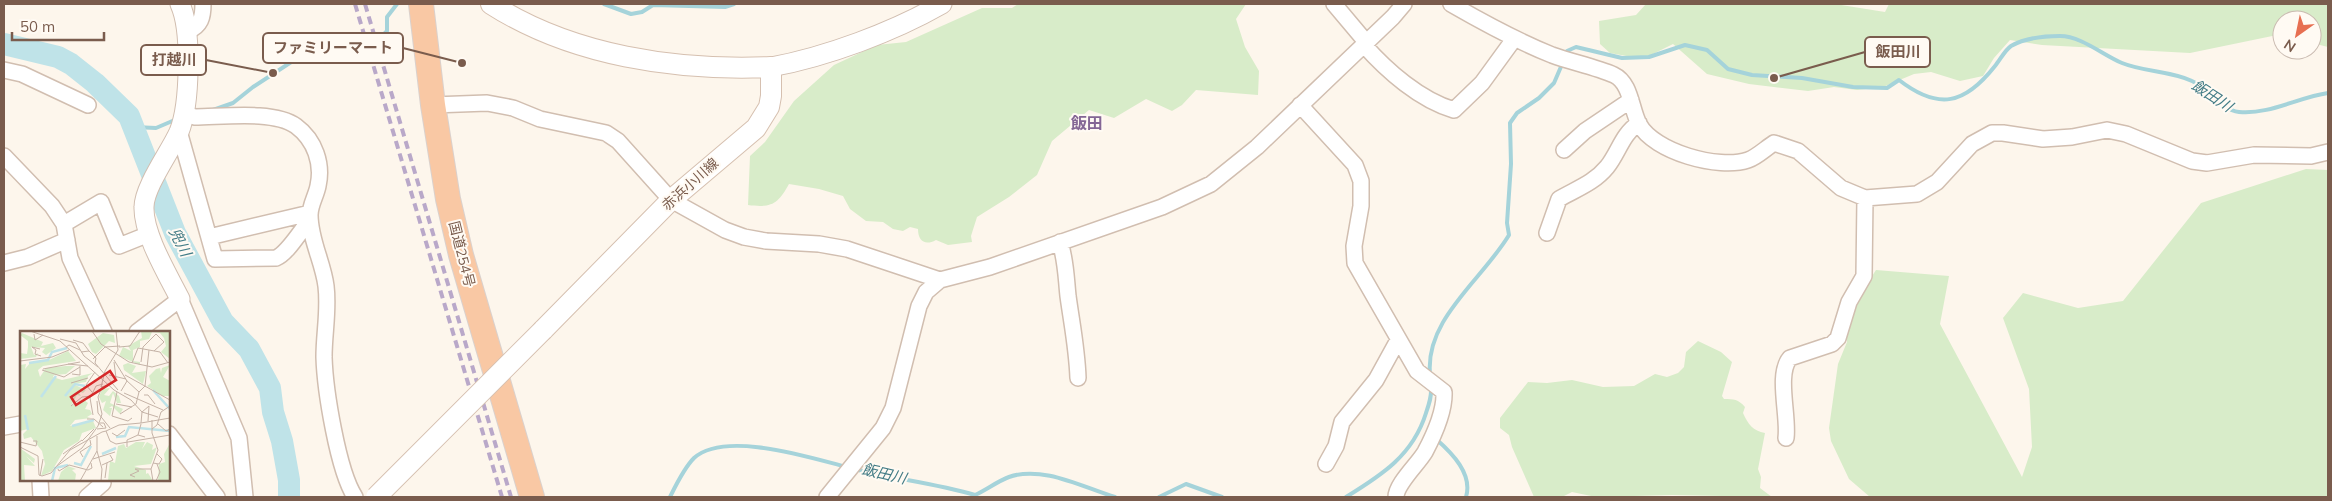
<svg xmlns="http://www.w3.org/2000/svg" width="2332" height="501" font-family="Mulish,'Noto Sans JP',sans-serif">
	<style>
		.green { fill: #d8ecc9 }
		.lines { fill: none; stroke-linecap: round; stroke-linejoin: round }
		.stream { stroke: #a5d3da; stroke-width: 4 }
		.river { stroke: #bfe3e8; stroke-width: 22 }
		.minor-casing { stroke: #d1beb0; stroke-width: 18 }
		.tertiary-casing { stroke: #d1beb0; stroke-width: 21 }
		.secondary-casing { stroke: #d6c0b0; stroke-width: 22 }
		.trunk-casing { stroke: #dad1cd; stroke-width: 26 }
		.minor { stroke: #fff; stroke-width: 15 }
		.tertiary { stroke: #fff; stroke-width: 19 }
		.secondary { stroke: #fff; stroke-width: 20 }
		.trunk { stroke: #f9c8a4; stroke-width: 24 }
		.rail { stroke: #b9a8c9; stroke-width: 4; stroke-dasharray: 8 5; stroke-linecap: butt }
		.secondary-bridge-casing { stroke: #d6c0b0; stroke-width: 22; stroke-linecap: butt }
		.secondary-bridge { stroke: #fff; stroke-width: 20 }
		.labels { text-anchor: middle; stroke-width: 4; stroke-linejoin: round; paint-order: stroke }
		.street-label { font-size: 14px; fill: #7a5c4d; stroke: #fffaf3 }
		.water-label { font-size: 15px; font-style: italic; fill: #437c86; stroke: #fffaf3 }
		.quarter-label { font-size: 16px; font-weight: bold; fill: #846695; stroke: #fffaf3 }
		.inset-river { fill: none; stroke: #bfe3e8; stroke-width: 2.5 }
		.inset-road { fill: none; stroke: #c5b3a7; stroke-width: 1 }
		.view { fill: #d62828; fill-opacity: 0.15; stroke: #d62828; stroke-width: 2.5 }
		.inset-edge { fill: none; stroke: #7a5c4d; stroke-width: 2.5 }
		.leader { fill: none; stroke: #7a5c4d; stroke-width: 2 }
		.callout-dot { fill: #7a5c4d; stroke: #fffaf3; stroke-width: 2 }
		.callout { fill: #fffaf3; stroke: #7a5c4d; stroke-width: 2 }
		.callout-label { font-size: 15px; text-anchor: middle; font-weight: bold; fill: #7a5c4d }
	</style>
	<rect width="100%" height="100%" fill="#fdf6ec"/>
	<path class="green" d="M1018,4H1246L1236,19L1245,47L1259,71L1258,95L1196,90L1182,105L1172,111L1146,99L1114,118L1089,110L1052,141L1037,175L1009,197L977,217L971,236L972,242L948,245L936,240C925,246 918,241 918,229L910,227L903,231L893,229L883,222L866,221L850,209L843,196L819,189L789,184C778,204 772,208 748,205L750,156L765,142L794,101L834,65L877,45L906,42L982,8H1012Z
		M1646,4H1835L1885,12L1889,4H2328V47L2312,43V20H2282V34L2190,53L2042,45L2010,40L1994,58L1983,76L1960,81L1931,72L1914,74L1883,87L1857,90L1834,87L1808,91L1749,84L1707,74L1673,44L1643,59L1610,53L1600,44L1599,21L1636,15Z
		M2306,169L2328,170V497H1870L1849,479L1831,441L1829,428L1838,364L1847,342V319L1857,299L1876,270L1949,276L1940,324L2022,477L2032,447L2029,389L2003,318L2023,293L2078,308L2123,301L2201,203Z
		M1698,341L1721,352L1732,362L1722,396L1724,399C1734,399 1738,399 1745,407L1743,413C1748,424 1753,431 1765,433L1758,469L1761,477L1760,488L1772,497L1672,495L1596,497L1572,492L1562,497H1534L1512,447L1509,435L1500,428V418L1528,382L1547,383L1572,380L1603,387L1634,386L1655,374L1667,377L1678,373L1684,367L1686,352Z"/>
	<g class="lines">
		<path class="stream" d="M604,4L631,14L642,12L653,5L725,7L734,4
			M1566,56L1567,51L1576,47L1622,58L1649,57L1685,45L1707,50L1728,69L1752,75L1802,78L1853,87L1887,88L1899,80C1939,111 1965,104 1995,66C2000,60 2005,50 2011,46C2025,38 2044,36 2060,36C2081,36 2103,55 2122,63C2144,72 2171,71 2192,81C2208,88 2221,110 2239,112C2269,115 2299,97 2328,93
			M213,110L233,103L253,87L328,38L338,34H384L387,31V17L397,4
			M134,127L156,128L177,119
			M1430,374C1425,319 1482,280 1509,235L1507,223L1511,164L1510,123L1517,113L1539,98L1554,83L1563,62
			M1436,439C1452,453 1473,474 1466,497
			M854,469C894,479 935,483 975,495C986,490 998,481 1009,477C1043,465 1084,488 1115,497
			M670,497C676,485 684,468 694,458C725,430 811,458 847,467
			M1159,497L1186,484L1222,497
			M1346,497C1382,475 1413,455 1426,413C1429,404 1432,396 1431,386"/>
		<path class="river" d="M4,44L58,57L71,64L95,83L129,116L175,233L223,322L249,349L270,388L273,412L282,441L289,480V497"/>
		<g class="minor-casing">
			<path id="minor" d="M1334,4L1366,42
				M1451,4C1484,23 1517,41 1552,55C1571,62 1596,67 1614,75C1631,83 1631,109 1639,124C1654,152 1719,170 1748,160C1757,157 1766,148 1774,143L1798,151L1841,188L1865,198L1917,194L1937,182L1972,144L1992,133H2003L2043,139L2072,137L2107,130L2126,134L2192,161L2207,163L2254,155L2311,156L2328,152
				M188,31C201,26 203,17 203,4
				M1364,45C1387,71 1420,100 1454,110L1482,83L1514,39
				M4,70L22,74L88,105
				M433,105L487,103L513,108L540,119L606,133L618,141L671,200L725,230L744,237L766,241L819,244L847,249L940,280L990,267L1162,207L1211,184L1257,147L1393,17L1404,4
				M1300,105L1355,165L1361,181V206L1354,246L1355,263L1417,371L1444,392C1445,412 1434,435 1425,452C1418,464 1396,484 1396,497
				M184,114L195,117C222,117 274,110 296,126C315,140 323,164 318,186C316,196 310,205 310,215C310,240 323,262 326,286C329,310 324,333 324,357C325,390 338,471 355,497
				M179,131L215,259L276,258C288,253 300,231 310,220
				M1564,150L1585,131L1631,100
				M4,156L52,206L64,224L70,258L104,332
				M64,224L101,202L119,246L149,234
				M1547,233L1559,199C1576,189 1594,183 1607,167C1619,152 1622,134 1639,123
				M209,237L310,213
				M1060,242C1066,261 1066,277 1068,296C1072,325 1077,349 1078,378
				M4,263L28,257L67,240
				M137,332L180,299L239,438L245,497
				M4,427L21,424
				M169,434L217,497
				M1786,438C1789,416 1776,374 1790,358L1832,344L1838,338L1849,302L1864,276L1865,198
				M1326,464L1336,446L1342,422L1376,380L1398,340
				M40,480L41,497
				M87,497L103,483L100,480
				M827,497L883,428L893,408L919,306L926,292L940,280"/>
		</g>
		<g class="tertiary-casing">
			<path id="tertiary" d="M771,67C826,57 893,32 942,4
				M180,299C168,275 143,234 144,207C144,187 170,152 179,132C190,105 192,30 180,4"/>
		</g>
		<g class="secondary-casing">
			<path id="secondary" d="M491,4C572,56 676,71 771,67V96L769,107L756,128L671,200L543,330"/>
		</g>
		<g class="trunk-casing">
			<path id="trunk" d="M421,4L433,105L448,199L461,255L532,497"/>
		</g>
		<use href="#minor" class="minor"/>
		<use href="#tertiary" class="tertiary"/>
		<use href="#secondary" class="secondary"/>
		<use href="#trunk" class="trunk"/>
		<path class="rail" d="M355,4L502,497
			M365,4L511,497"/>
		<g class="secondary-bridge-casing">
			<path id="secondary-bridge" d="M376,497L543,330"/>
		</g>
		<use href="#secondary-bridge" class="secondary-bridge"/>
	</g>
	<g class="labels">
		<g class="street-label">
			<text transform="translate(690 184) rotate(-42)" y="5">赤浜小川線</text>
			<text transform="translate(462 254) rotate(76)" y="5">国道254号</text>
		</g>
		<g class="water-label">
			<text transform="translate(2212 96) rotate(33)" y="5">飯田川</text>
			<text transform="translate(180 242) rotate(63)" y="5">兜川</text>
			<text transform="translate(884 474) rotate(13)" y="5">飯田川</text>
		</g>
		<g class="quarter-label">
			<text x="1087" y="129">飯田</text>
		</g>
	</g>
	<g transform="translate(20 331)">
		<rect width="150" height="150" fill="#fdf6ec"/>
		<path d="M121,0H150V28L141,21L146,15L144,7L140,2L132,1L129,8L120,10V16L113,19V30L120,31V34L99,25L103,16L111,20L108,15L122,7ZM2,2L23,11L21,15L33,12L36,17L26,24L22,21L25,17L11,16L14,24L18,22L16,26L0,28V22L7,23L8,16V10L0,4ZM83,2L94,4L95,12L89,10L76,23L72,21L68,13ZM48,20L56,30L23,35L18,39L20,46L26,37L46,35H55L46,43L34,44L33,46L42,49L73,42L68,45L66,51L53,53L66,59L63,62L58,60L61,65L57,64L51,75L68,67L64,69L68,72L65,78L70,79L72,83L67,86L71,87L55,89L50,95L73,90L76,97L62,102L59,110L44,119L32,140L21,145L25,133L22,120L11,106L4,108L3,103L8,98L0,100V34L6,33L5,38L10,32L27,30ZM108,32L116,35L112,42L126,40L123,53L104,39L103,34ZM150,34L143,46L150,50V65H143L127,55L131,52L129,45L136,38L140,37L141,42L142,37ZM90,57L84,64L89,65L93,60L99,65L101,72H97L93,62L90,72L103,78L100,83L92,75L89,77H92L90,85L83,79L86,70L82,72L79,66L82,58ZM116,111H125L122,118L127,111L133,114L132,119L137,116L131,133L114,135L126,139V143L128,142L133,150H88L90,130L95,132L98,115L104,113L108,121L106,117ZM150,112V150H138L139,133L145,131L144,123ZM0,117L15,128L14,132L6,125L15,135L4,134L5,150H0ZM48,135L56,138L52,139L56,143L55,150H38L41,141Z" fill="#d8ecc9"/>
		<path class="inset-river" d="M9,32L28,29L32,21L47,17M133,59L150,78M45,65L55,53L65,55M21,66L36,45M5,84L8,99M52,95L74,89M96,106L105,105L109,96L150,100M82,123L96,117M54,132L61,134L71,115M32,150L35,137L48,134"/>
		<path class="inset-road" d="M10,0L40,10L94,59L111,69L122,81L121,92L150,87M72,0L81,13L109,31L132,36L150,31M14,3L15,9L23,4M40,8L56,12L64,25L78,36M53,9L63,12L69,20M46,16L49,14L60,19M99,16L110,15L120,0M20,18L12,16L16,19L15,23L21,25M61,21L69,20L76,27L75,32L98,59M73,28L85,16L100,15M94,29L107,50L101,60M0,30L32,26L49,19M94,31L96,47M121,31L123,16L136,3L144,11L134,20M112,32L118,17L140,21L148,32M48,33L68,35M23,38L60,31M22,39L44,46L60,36M52,43L60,44V35M89,44L106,48M105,44L150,69M106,49L119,61M51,52L68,47M89,54L81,56L85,40L98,19L96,0M72,61L66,54L75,41M104,62L143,79M124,64H128L135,73M77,70L78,82L90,97M96,73L112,76M51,75L62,66L72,65M129,75L122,81L138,86M100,83L116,73L119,61L125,55L129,19M73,84L70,67L76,55L83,53M92,85L97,61M92,85L108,90L112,87M67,88H74L83,96M132,89V102L138,119L131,138L133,150M128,90L129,75M121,93L118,104L125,106M138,93L146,100L150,98M77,98L86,97L84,92H80M132,98L137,94L141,81L150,75M86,100L99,94L121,92M92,102L97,105L105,99M62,110L74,98M0,111L16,115L17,110H13M0,116L18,125L19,144L22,145L31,142L50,119L82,101L86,100L90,110L96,113L150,104M107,116V109L118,104M77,120L82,138L81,150M43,123L62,109M63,126L60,121L71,114L70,109M73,128L95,121M133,132L139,133L142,128L137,123M82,134L93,129L90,124M37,135L62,117L78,95L82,83L78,66L82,56M38,138L39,140L49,134L68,139L72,137L71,132M20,145L23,128M115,146L110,144L119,140L115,138H131M85,147L87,132M60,150L77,120V105M136,150L140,141L137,133"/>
		<path class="view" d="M90,40L96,49L56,74L51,66Z"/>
		<rect width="150" height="150" class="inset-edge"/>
	</g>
	<path class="leader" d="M462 63L403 48M1774 78L1865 52M273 73L206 60"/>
	<g class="callout-dot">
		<circle cx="462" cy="63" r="5"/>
		<circle cx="1774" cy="78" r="5"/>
		<circle cx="273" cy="73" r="5"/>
	</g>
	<g class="callout">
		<rect x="263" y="33" width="140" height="30" rx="5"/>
		<rect x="1865" y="37" width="65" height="30" rx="5"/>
		<rect x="141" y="45" width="65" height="30" rx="5"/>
	</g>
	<g class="callout-label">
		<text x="333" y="53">ファミリーマート</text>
		<text x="1898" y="57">飯田川</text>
		<text x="174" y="65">打越川</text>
	</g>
	<rect width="2332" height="501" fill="none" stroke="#7a5c4d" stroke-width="10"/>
	<g transform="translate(2297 35) rotate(213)"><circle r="24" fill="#fffaf3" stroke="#cabbb1"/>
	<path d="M0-4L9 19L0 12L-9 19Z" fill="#e76f51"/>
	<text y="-8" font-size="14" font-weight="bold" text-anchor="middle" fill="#7a5c4d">N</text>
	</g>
	<path d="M12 32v8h92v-8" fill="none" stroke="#7a5c4d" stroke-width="2.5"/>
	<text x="20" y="32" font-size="15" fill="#7a5c4d" stroke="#fffaf3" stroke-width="4" paint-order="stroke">50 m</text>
</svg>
